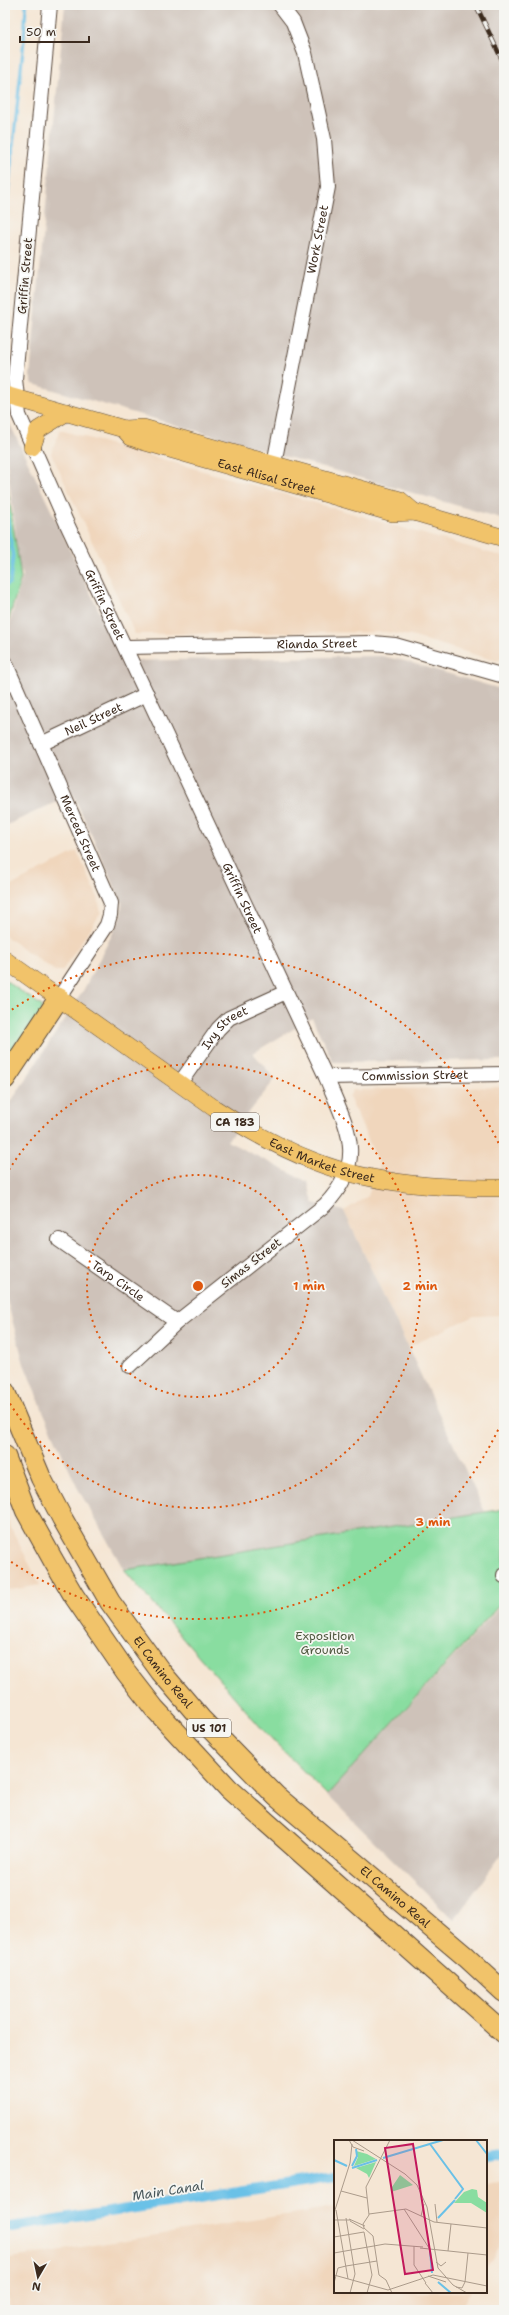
<svg xmlns="http://www.w3.org/2000/svg" width="509" height="2315" font-family="'Shantell Sans',sans-serif">
	<style>
		.built { fill: #f0d6bc }
		.industrial { fill: #cec2b9 }
		.green { fill: #89dda0; stroke: #62845f }
		.lines { fill: none; stroke-linecap: round; stroke-linejoin: round }
		.stream { stroke: #6ac1e7; stroke-width: 3 }
		.canal { stroke: #6ac1e7; stroke-width: 10 }
		.minor-casing { stroke: #574639; stroke-width: 16 }
		.major-casing { stroke: #574639; stroke-width: 18 }
		.highway-casing { stroke: #574639; stroke-width: 22 }
		.minor { stroke: #fff; stroke-width: 14 }
		.major { stroke: #f1c36a; stroke-width: 17 }
		.highway { stroke: #f1c36a; stroke-width: 20 }
		.rail-casing { stroke: #3b2a1e; stroke-width: 4.5 }
		.rail { stroke: #f6f6f2; stroke-width: 3; stroke-dasharray: 9; stroke-linecap: butt }
		.ring { fill: none; stroke: #df570d; stroke-width: 2; stroke-dasharray: 2 4 }
		.labels { text-anchor: middle; stroke-width: 3.5; stroke-linejoin: round; paint-order: stroke }
		.shield { fill: #f6f6f2; stroke: #73675e; stroke-width: 1 }
		.shield-label { font-size: 11px; font-weight: bold; fill: #3b2a1e }
		.street-label { font-size: 12px; fill: #3b2a1e; stroke: #f6f6f2 }
		.park-label { font-size: 12px; fill: #4e573e; stroke: #f6f6f2 }
		.water-label { font-size: 13px; font-style: italic; fill: #49575a; stroke: #f6f6f2 }
		.inset-river { fill: none; stroke: #6ac1e7; stroke-width: 2 }
		.inset-road { fill: none; stroke: #ab9b8b; stroke-width: 1 }
		.view { fill: #c2185b; fill-opacity: 0.15; stroke: #c2185b; stroke-width: 2 }
		.inset-edge { fill: none; stroke: #3b2a1e; stroke-width: 2 }
		.centre { fill: #df570d; stroke: #f6f6f2; stroke-width: 2 }
		.ring-label { font-size: 12px; text-anchor: middle; font-weight: bold; fill: #df570d; stroke: #f6f6f2; stroke-width: 3.5; stroke-linejoin: round; paint-order: stroke }
	</style>
	<rect width="100%" height="100%" fill="#f6f6f2"/>
	<filter id="ink" filterUnits="userSpaceOnUse"><feTurbulence type="fractalNoise" baseFrequency=".025" numOctaves="2"/><feDisplacementMap in="SourceGraphic" scale="8" xChannelSelector="R" yChannelSelector="G"/><feConvolveMatrix kernelMatrix="1 2 1 2 8 2 1 2 1" color-interpolation-filters="sRGB"/></filter>
	<filter id="wash" filterUnits="userSpaceOnUse"><feTurbulence type="fractalNoise" baseFrequency=".012" numOctaves="4" result="noise"/><feDisplacementMap in="SourceGraphic" scale="16" xChannelSelector="R" yChannelSelector="G"/><feGaussianBlur stdDeviation="0.9" result="paint"/><feColorMatrix in="noise" values="0 0 0 0 0 0 0 0 0 0 0 0 0 0 0 0 0 1.4 0 .05"/><feComposite in="paint" operator="in"/></filter>
	<g filter="url(#wash)">
		<rect width="100%" height="100%" fill="#f5e6d4"/>
		<path class="built" d="M60,430L504,557V650L502,658L497,661L411,636L386,632L135,634L51,453Z
			M77,851L98,898L101,913L62,971H55L5,936V889Z
			M504,1087V1315L474,1316L408,1347L344,1211L368,1196L379,1164L349,1097L353,1090Z
			M5,1516L6,1518L40,1585L5,1591Z
			M504,2181V2240L486,2268V2184Z
			M335,2207V2292H471L459,2310H11L5,2288V2259Z"/>
		<path class="industrial" d="M65,5H504V519L33,384L30,376Z
			M7,418L123,661L381,656L405,661L504,690V1060L333,1062L312,1018L253,1053L275,1079L227,1141L308,1182L313,1203L344,1211L485,1512L124,1570L77,1487L44,1413L24,1364L5,1293V1111L83,991L121,917L122,903L73,794L5,826V640L23,575L18,564L15,526L5,448V419Z
			M504,1602V1851L454,1920L327,1795Z"/>
		<path class="green" d="M5,470L21,578L6,629H5Z
			M5,980L42,1006V1011L5,1064Z
			M504,1509V1600L327,1795L263,1730L124,1570Z"/>
		<g class="lines">
			<path class="stream" d="M5,223L24,40L26,5
				M5,501L13,556L10,583L5,586"/>
			<path class="canal" d="M486,2156L504,2154
				M5,2228L335,2177"/>
		</g>
	</g>
	<g filter="url(#ink)">
		<g class="lines">
			<g class="minor-casing">
				<g id="minor">
					<path id="s1" d="M50,5L15,379L19,415L66,522L326,1077C346,1126 369,1159 325,1205L177,1322L130,1366"/>
					<path id="s2" d="M272,474L328,187L324,139L305,53L293,22L280,5"/>
					<path id="s3" d="M125,647L373,643L395,645L504,676"/>
					<path id="s4" d="M5,662L111,903L110,915L107,925L59,998"/>
					<path id="s5" d="M41,744L147,694"/>
					<path id="s6" d="M326,1077L504,1074"/>
					<path id="s7" d="M180,1083L218,1029L229,1018L286,992"/>
					<path id="s8" d="M59,1240L177,1322"/>
					<path d="M504,1575V1576"/>
				</g>
			</g>
			<g class="major-casing">
				<g id="major">
					<path d="M5,395L124,429L143,428L400,500L414,512"/>
					<path id="s9" d="M124,429L131,437L142,441L393,513L414,512L504,538"/>
					<path d="M32,447L38,430L67,412"/>
					<path id="s10" d="M5,960L214,1108C246,1129 280,1148 316,1162C375,1185 441,1188 504,1188"/>
				</g>
			</g>
			<g class="highway-casing">
				<g id="highway">
					<path d="M5,1079L59,998"/>
					<path id="s11" d="M5,1392L41,1478L62,1518L110,1602L161,1672L201,1719L276,1796L466,1957L504,1992"/>
					<path d="M5,1456L26,1511L53,1560L74,1596L126,1672L154,1708L229,1789L504,2033"/>
				</g>
			</g>
			<use href="#minor" class="minor"/>
			<use href="#major" class="major"/>
			<use href="#highway" class="highway"/>
			<g class="rail-casing">
				<path id="rail" d="M476,5L504,64"/>
			</g>
			<use href="#rail" class="rail"/>
		</g>
	</g>
	<g class="ring">
		<circle cx="198" cy="1286" r="111"/>
		<path d="M6 1175A222 222 0 1 1 6 1397"/>
		<path d="M503 1419A333 333 0 0 1 7 1559M7 1013A333 333 0 0 1 503 1153"/>
	</g>
	<g class="labels">
		<g class="shield">
			<rect x="211" y="1113" width="48" height="18" rx="3"/>
			<rect x="187" y="1719" width="44" height="18" rx="3"/>
		</g>
		<g class="shield-label">
			<text x="235" y="1126">CA 183</text>
			<text x="209" y="1732">US 101</text>
		</g>
		<g class="street-label">
			<text dy="4" stroke="none"><textPath href="#s2" startOffset="239">Work Street</textPath></text>
			<text transform="translate(25 276) rotate(-85)" y="4">Griffin Street</text>
			<text dy="4" stroke="none"><textPath href="#s9" startOffset="152">East Alisal Street</textPath></text>
			<text dy="4" stroke="none"><textPath href="#s1" startOffset="620">Griffin Street</textPath></text>
			<text dy="4" stroke="none"><textPath href="#s3" startOffset="192">Rianda Street</textPath></text>
			<text dy="4" stroke="none"><textPath href="#s5" startOffset="58">Neil Street</textPath></text>
			<text dy="4" stroke="none"><textPath href="#s4" startOffset="187">Merced Street</textPath></text>
			<text dy="4" stroke="none"><textPath href="#s1" startOffset="944">Griffin Street</textPath></text>
			<text dy="4" stroke="none"><textPath href="#s7" startOffset="72">Ivy Street</textPath></text>
			<text dy="4" stroke="none"><textPath href="#s6" startOffset="89">Commission Street</textPath></text>
			<text dy="4" stroke="none"><textPath href="#s10" startOffset="377">East Market Street</textPath></text>
			<text transform="translate(251 1263) rotate(-38)" y="4">Simas Street</text>
			<text dy="4" stroke="none"><textPath href="#s8" startOffset="72">Tarp Circle</textPath></text>
			<text dy="4" stroke="none"><textPath href="#s11" startOffset="323">El Camino Real</textPath></text>
			<text dy="4" stroke="none"><textPath href="#s11" startOffset="647">El Camino Real</textPath></text>
		</g>
		<g class="park-label">
			<text x="325" y="1640">Exposition<tspan x="325" dy="14">Grounds</tspan></text>
		</g>
		<g class="water-label">
			<text transform="translate(168 2190) rotate(-9)" y="5">Main Canal</text>
		</g>
	</g>
	<g transform="translate(334 2140)">
		<rect width="153" height="153" fill="#f5e6d4"/>
		<path d="M22,11L33,14L42,19L20,26L24,17ZM42,22L35,38L33,34L22,28ZM66,35L79,45L57,52L58,47ZM138,49L143,50L144,57L153,63V73L137,63H120L130,52Z" fill="#89dda0"/>
		<path class="inset-river" d="M142,0L153,14M96,4L129,49L121,59M49,18L109,0M0,20L13,26M18,26L23,16L22,9M18,28L43,20M104,78L121,60M96,111L98,133M104,142L117,153"/>
		<path class="inset-road" d="M15,0L19,7L30,11M18,0L71,34L83,45L93,67L104,128L119,145L133,153M7,51L33,58M101,64L103,82M70,69L95,108M2,70L14,139M0,73L16,23L18,4M35,74L72,69L100,82L153,88M87,76L90,64M12,78L21,134L16,153M15,79L31,86M0,80H17M16,81L30,89M29,84L35,75L32,47L56,0M29,84L30,88L39,96L45,135L52,140L58,153M0,97L30,92L38,135L33,153M80,106V125L92,143M86,108L153,115M114,111L117,84M0,113L51,104L89,107M102,122L107,126L112,122M12,126L43,121M0,135L54,150L99,135L153,146M94,136L112,142M131,142L134,113M0,143L4,128L12,126M91,143L99,153M122,147L128,148L131,142"/>
		<path class="view" d="M79,4L99,130L71,134L51,8Z"/>
		<rect width="153" height="153" class="inset-edge"/>
	</g>
	<circle cx="198" cy="1286" r="6" class="centre"/>
	<g class="ring-label">
		<text x="309" y="1290">1 min</text>
		<text x="420" y="1290">2 min</text>
		<text x="433" y="1526">3 min</text>
	</g>
	<rect width="509" height="2315" fill="none" stroke="#f6f6f2" stroke-width="20"/>
	<g transform="translate(38 2277) rotate(189)" stroke="#f6f6f2" stroke-width="3" paint-order="stroke">
	<path d="M0-3L7 15L0 10L-7 15Z" fill="#3b2a1e"/>
	<text y="-6" font-size="11" font-weight="bold" text-anchor="middle" fill="#3b2a1e">N</text>
	</g>
	<path d="M20 36v6h69v-6" fill="none" stroke="#3b2a1e" stroke-width="2"/>
	<text x="26" y="36" font-size="12" fill="#3b2a1e" stroke="#f6f6f2" stroke-width="3" paint-order="stroke">50 m</text>
</svg>
